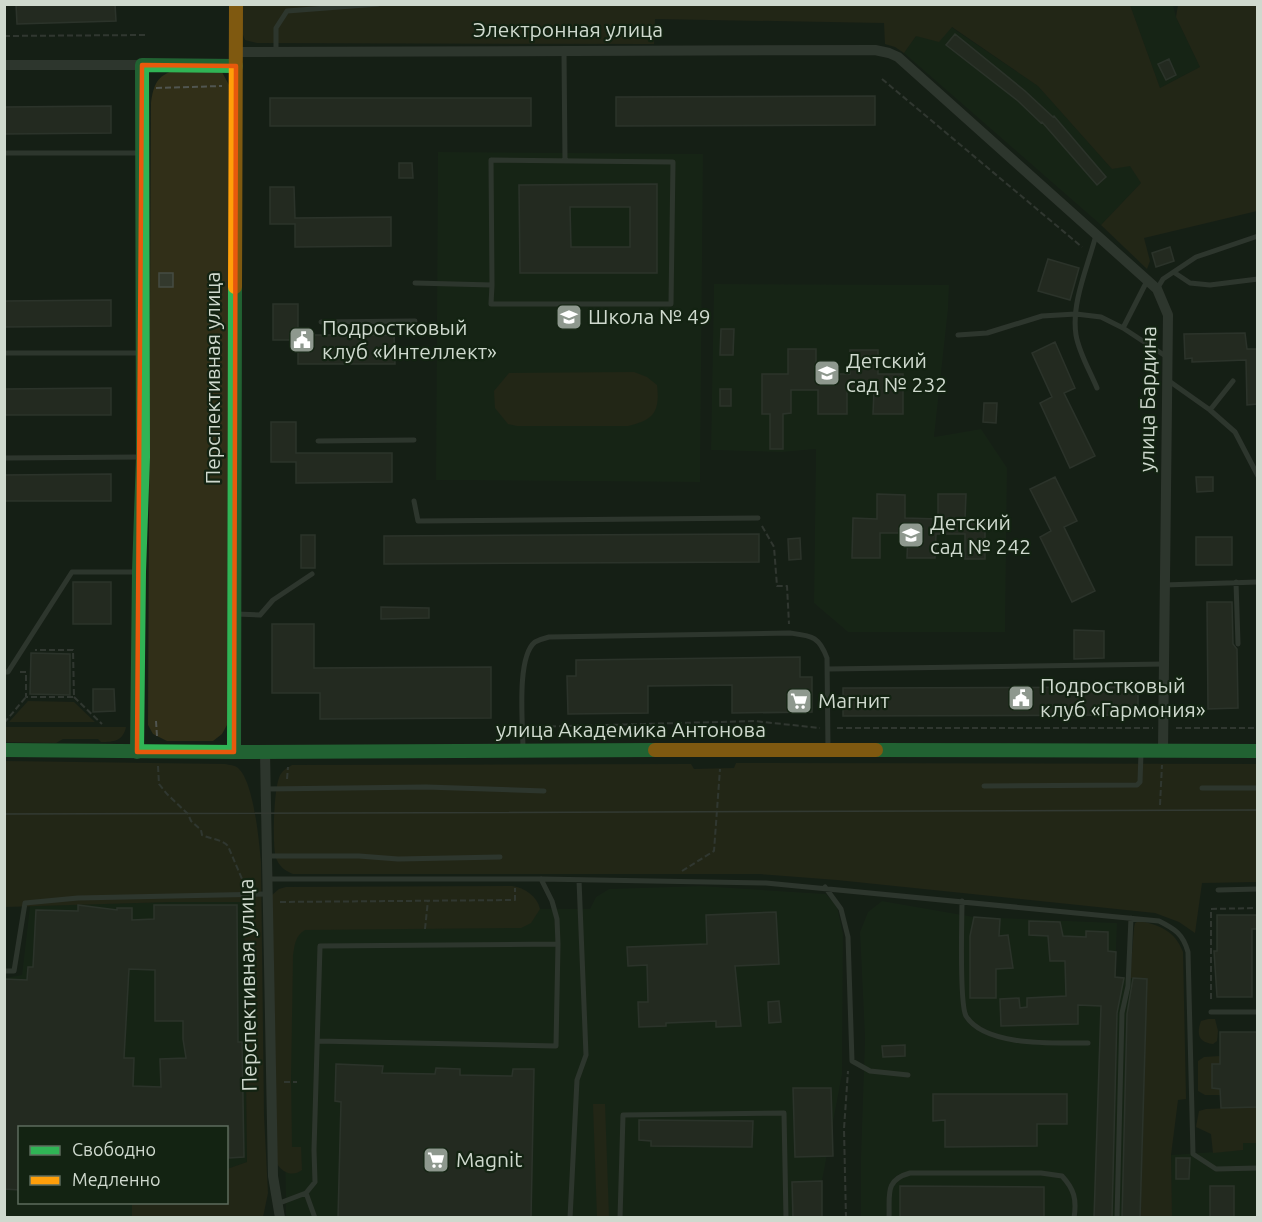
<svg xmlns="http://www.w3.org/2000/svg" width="1262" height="1222" font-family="Ubuntu,sans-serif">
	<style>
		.built { fill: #182a15 }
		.green { fill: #312f18 }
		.building { fill: #33392d; stroke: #464c43; stroke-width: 1.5; fill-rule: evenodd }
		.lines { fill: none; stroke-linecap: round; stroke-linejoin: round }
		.path { stroke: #505550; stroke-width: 2; stroke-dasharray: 6 3; stroke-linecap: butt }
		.lane { stroke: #4b524a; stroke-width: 5 }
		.street { stroke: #4b524a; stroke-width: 10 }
		.fast { stroke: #30b455; stroke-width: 14 }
		.slow { stroke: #ff9f0a; stroke-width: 14 }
		.tram { stroke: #555a54; stroke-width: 1.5 }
		.marked { fill: none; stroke: #e8590c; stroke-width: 4.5; stroke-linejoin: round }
		.labels { text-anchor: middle; stroke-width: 4.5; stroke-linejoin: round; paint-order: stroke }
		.street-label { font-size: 21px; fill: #cfd9ce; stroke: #132312 }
		.poi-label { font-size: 21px; fill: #cfd9ce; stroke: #132312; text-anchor: start }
	</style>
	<rect width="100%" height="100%" fill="#161f16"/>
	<path class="built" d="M1130,5H1173L1176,17L1200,67L1160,88Z
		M951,27L1038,86L1112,169L1130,165L1141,183L1101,225L904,53L916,36Z
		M438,152L703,154L700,482L436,480Z
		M714,284L949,285L948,309L934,437L981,429L1007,468L1005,632H848L814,603L816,449L782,452L711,450Z
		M701,886L826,894L837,906L843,934L842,1074L822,1181V1217H288L286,1215L282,908L590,909L596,897L609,889Z
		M882,901L974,917L1117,923L1115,977L1147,979L1140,1217H861V1156L865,1038L860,932L868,912Z
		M171,902H244L247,1162L227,1169L226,1128H20V1202L132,1203V1217H4L5,978L22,975L30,906Z
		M1243,1143H1257V1217H1172L1171,1155L1243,1150Z"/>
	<path class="green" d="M241,4L1130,5L1160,88L1200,67L1176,17L1178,5H1257V211L1144,238L1150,261L1147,269L1101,225L1141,183L1130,166L1112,169L1038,86L952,27L939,42L916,36L904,53L895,47L885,44L884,23L655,19L654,44L257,43L245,40L241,30Z
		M170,72H222L229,85L227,725L222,734L213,741H167L153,734L148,725L151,103C153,88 156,77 170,72Z
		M634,372L647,377L657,385C660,412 654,420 628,426H517L508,424L495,408L494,391L509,373Z
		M28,701L74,702L95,722H9Z
		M5,727H126C123,741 114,742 101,742L98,739H63L56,743L5,742Z
		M4,761L225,764C229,765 235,765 238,768C254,782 259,841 261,862L264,1116L268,1193L263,1217H132V1203L226,1202L227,1169L247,1162L244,902H171L5,907Z
		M736,763L1257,764V882L1202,883L1195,933L1179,922L1155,913L837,880L760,874H293C285,871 279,866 276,858C272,846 274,790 279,778C281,771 287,768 292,765L691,764L694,769L734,768Z
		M512,886C525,888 537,896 540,909L531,923L521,928L305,930C295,936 295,944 293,955L291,1078L292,1147H301L302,1170C293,1177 283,1173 277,1164L272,895L279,889L286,887Z
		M1139,921C1160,925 1175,931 1183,952L1186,1099L1178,1100L1171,1155L1172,1217H1140L1147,980L1130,978L1134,928L1135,923Z
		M1208,1019H1215L1218,1031L1217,1041L1213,1044C1199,1042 1196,1035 1201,1021Z
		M1220,1056V1064L1212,1065V1088L1220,1089V1095H1205L1198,1091V1061L1204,1057Z
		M593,1104H605L609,1217H597Z
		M1257,1107V1143H1243V1150L1213,1153L1211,1134L1196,1127L1199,1111L1206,1109Z"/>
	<path class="building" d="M16,4H115L116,21L17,24Z
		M955,34L1025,91L1053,117L1054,116L1106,177L1097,185L1042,122L1041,123L1018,101L946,45Z
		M1169,59L1176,75L1166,80L1158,64Z
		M875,96V125L616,126V97Z
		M270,98H531V126H270Z
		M111,106V133L4,134V107Z
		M399,163H412L413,178H399Z
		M657,184V273H520L519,185ZM570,207H630V247H571Z
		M270,187H294L295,218L391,217V246L295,247V224H270Z
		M1170,247L1174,261L1156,267L1152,253Z
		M1048,259L1079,268L1070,300L1038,291Z
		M159,273H173V287H159Z
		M111,300V326L4,327V301Z
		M273,304H298V340H273Z
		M721,329H734L733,355H720Z
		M1245,333L1247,349H1257V404L1247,405L1246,360L1192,362V358L1185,359L1184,334Z
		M298,335H394L395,364H298Z
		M1055,342L1075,388L1064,393L1095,456L1070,468L1040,403L1052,397L1032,353Z
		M788,349H816V374H850V350H878V374H903V414H873L874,390H847V414H818V390H791V413L783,414V449H770V414H762V374H788Z
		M111,388V415H4V389Z
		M720,389H731V406H720Z
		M984,403H997L996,423L983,422Z
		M271,422H296V453H392V482L296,483V462H271Z
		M111,474V501H4V475Z
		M1055,477L1077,521L1064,527L1095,591L1072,602L1040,537L1051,531L1030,489Z
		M1196,477H1213V491L1197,492Z
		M877,494L905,495V518L938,519V494H966L965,520H985V559H965V534H936L935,558H907L908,533H880V558H852L853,518L877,519Z
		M759,534V562L384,564V536Z
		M301,535H315V568H301Z
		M1196,537H1232V565H1196Z
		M800,538L801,559L789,560L788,539Z
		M73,582H111V624H73Z
		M1207,602H1232L1233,644L1237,649L1238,708L1208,709Z
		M381,607L429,608V618L381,619Z
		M272,624H314V668L491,667V718L320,719V693H272Z
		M1074,630L1104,631V658L1074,659Z
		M31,653L70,654V695L30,694Z
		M800,657V677H812V712L732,713V685L648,686V713L568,714L567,676H576V660Z
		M1138,687V715L843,716V688Z
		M93,689H114L115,711L93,712Z
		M78,905L117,910V908H132V920L154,919V905H237L238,1042H242L244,1157L229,1158V1128H20V1190L4,1189V979L27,980L28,967H33L36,910L78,911ZM129,969L155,970V1021H183V1039L186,1058L160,1059L161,1087L133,1086L134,1058H124Z
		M776,912L779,964L735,966L741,1026L716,1027V1021L666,1023V1026L639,1027L638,1002H648L647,965L628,966L627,947L707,944L706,915Z
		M1217,915H1257V929H1252V997H1217L1214,951H1217Z
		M974,917L1000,919L999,936L1008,935L1013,968L996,969V998H970V936Z
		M1029,921L1060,922L1063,936L1086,937V931L1108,932V951L1116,952L1115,977L1124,978L1117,1013L1112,1218H1094L1101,1006L1078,1005V1024L1001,1026L1000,999L1019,998L1020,1008L1027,1007V998L1066,996L1065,961H1050L1048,936L1029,935Z
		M1133,978L1147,979L1140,1218H1122L1127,1014Z
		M779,1001L781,1022L769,1023L768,1002Z
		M1220,1032H1257V1107L1221,1108L1220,1089L1212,1088V1064H1220Z
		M905,1045V1056L883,1057L882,1046Z
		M336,1064L383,1066L382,1073L435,1074L436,1068L460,1069V1075L512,1076L513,1069H534L531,1218H338L341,1102L335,1101Z
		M793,1088H831L833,1156L795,1157Z
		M933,1094H1067V1124H1037V1146L945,1147V1120L933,1121Z
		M639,1120L753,1121L752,1147L651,1146V1141L639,1140Z
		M1176,1158H1190L1189,1179H1176Z
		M822,1181V1218H793L792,1182Z
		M900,1186L1044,1187V1218H900Z
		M1210,1186H1234V1218H1210Z"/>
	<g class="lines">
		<path class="path" d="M4,36L147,35
			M882,79L1082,247
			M156,88L222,86
			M762,526L774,547L777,586H787L789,624
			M20,672H26V697H74L73,650H35
			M74,697L102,724
			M156,721L157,736
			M4,723L26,697
			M532,727L754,721L820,728
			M837,728H1153
			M1176,728H1258
			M158,766L159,784L167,794L188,814L191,821L201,830L202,835C210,839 222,839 228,846L245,886
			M287,779L288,767
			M1160,805L1162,765
			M682,871L714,851L720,769
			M280,902L515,900V888
			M425,929L428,900
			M1211,999V909L1258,908
			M284,1082H297
			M846,1218L844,1129L848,1071"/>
		<path class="lane" d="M276,52V28L287,11L378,4
			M564,52L565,161
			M4,153H141
			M1096,235C1088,266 1071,303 1076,335C1079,353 1090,371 1097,388
			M1175,273L1190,283L1210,285L1258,279
			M415,283L492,285L491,160L673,162L671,304H491L492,285
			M1157,289L1163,279L1196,257L1258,236
			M321,322L415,321
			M1123,328L1147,281
			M958,335L987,333L1042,316L1076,314L1101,317L1123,328L1167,357
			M4,353H141
			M1169,381L1210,410L1235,432L1258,476
			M1210,410L1233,381
			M318,441L414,440
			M4,458L141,457
			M414,501L418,521L758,518
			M1236,582L1238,644
			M1164,585L1258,582
			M236,614L260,615L273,600L312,574
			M828,669L1165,664
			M4,672H8L72,572H138
			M523,749C523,725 516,657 535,642C539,640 545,638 549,637L790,633C812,636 819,636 827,658L828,749
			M984,786L1137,785L1140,782L1141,753
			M1202,788H1258
			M266,789L426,787L544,791
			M267,856H359L398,859L500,857
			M267,879H541L766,883L1159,921C1175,929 1183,934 1188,952L1193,1154L1216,1169L1258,1168
			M825,887L841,909L848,937L852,1061L870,1071L908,1075
			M1218,890L1258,889
			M962,901C962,920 959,1003 966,1016C985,1047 1056,1043 1088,1043
			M4,971H14L25,903L78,898L267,894
			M1211,1012H1258
			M317,1041L556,1046L558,944L557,919L552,901L541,879
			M306,1193L315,1218
			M277,1204L306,1193L315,1182L314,1150L320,946L558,944
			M570,1218L577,1080L586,1055L579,880
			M620,1218L623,1115L784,1113L786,1218
			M889,1218C890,1195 884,1180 910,1173H1041L1062,1176C1074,1189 1077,1199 1074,1218
			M1117,1218L1122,1013L1128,986L1131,918"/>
		<path class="street" d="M236,52L875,50L889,53L898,57L1157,289L1168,315L1163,751
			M4,65H142
			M265,752L273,1176L280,1218"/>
		<path class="fast" d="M4,750L234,752L655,750
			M876,750L1258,751
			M137,752L139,572L143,457L142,65L236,66
			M234,752L235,287"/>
		<path class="slow" d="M235,287L236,4
			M655,750H876"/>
		<path class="tram" d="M4,814L1258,810"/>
	</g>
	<path d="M0 0H1262V1222H0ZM142,65L236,66L234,752H137Z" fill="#161f16" fill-opacity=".55" fill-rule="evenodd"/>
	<path class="marked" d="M142,65L236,66L234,752H137Z"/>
	<defs>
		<g id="school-square" transform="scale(1.35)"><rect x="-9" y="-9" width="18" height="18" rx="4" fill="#8e988e" stroke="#132312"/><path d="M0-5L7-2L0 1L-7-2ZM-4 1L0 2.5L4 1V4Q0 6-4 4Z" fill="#fff"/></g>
		<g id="civic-square" transform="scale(1.35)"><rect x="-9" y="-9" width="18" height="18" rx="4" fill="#8e988e" stroke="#132312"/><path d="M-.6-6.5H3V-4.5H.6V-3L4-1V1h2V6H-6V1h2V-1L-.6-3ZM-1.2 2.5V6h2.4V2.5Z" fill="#fff"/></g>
		<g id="supermarket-square" transform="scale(1.35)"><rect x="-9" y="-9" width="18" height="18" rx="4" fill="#8e988e" stroke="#132312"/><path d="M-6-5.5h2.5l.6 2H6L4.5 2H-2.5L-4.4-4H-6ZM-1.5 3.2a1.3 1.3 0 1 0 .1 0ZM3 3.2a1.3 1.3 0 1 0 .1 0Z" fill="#fff"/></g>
	</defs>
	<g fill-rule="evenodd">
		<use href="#school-square" x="569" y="317"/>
		<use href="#civic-square" x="302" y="340"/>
		<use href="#school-square" x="827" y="373"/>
		<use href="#school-square" x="911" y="535"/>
		<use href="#civic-square" x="1021" y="698"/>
		<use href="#supermarket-square" x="799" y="701"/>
		<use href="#supermarket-square" x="436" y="1160"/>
	</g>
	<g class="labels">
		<g class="street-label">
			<text x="568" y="37">Электронная улица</text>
			<text transform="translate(213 378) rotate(-90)" y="7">Перспективная улица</text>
			<text transform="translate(1148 399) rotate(-89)" y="7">улица Бардина</text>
			<text x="631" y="737">улица Академика Антонова</text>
			<text transform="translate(248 985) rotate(-91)" y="7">Перспективная улица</text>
		</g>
		<g class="poi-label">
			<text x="588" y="324">Школа № 49</text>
			<text x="322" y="335">Подростковый<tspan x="322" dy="24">клуб «Интеллект»</tspan></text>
			<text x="846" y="368">Детский<tspan x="846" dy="24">сад № 232</tspan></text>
			<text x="930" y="530">Детский<tspan x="930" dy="24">сад № 242</tspan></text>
			<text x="1040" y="693">Подростковый<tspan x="1040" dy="24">клуб «Гармония»</tspan></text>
			<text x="818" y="708">Магнит</text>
			<text x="456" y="1167">Magnit</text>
		</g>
	</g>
	<rect width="1262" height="1222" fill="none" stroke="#cfd9ce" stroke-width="12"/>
	<rect x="18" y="1126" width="210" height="78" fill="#132312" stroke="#5e6c5d" stroke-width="1.5"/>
	<rect x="30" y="1146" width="30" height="9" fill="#30b455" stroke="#5e6c5d" stroke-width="1.5"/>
	<text x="72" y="1156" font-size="18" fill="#cfd9ce">Свободно</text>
	<rect x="30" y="1176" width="30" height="9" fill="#ff9f0a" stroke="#5e6c5d" stroke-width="1.5"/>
	<text x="72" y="1186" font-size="18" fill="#cfd9ce">Медленно</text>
</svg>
